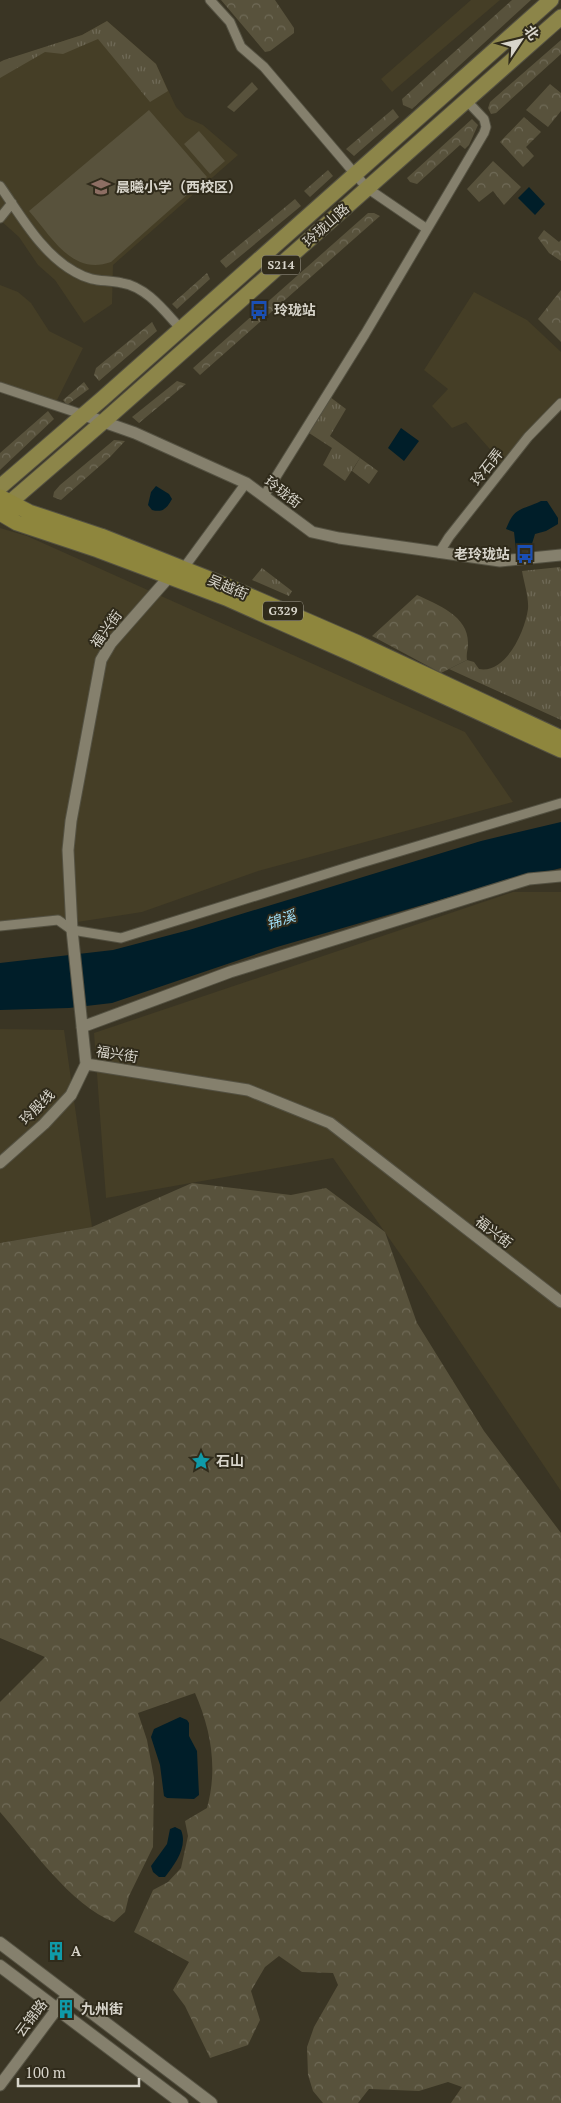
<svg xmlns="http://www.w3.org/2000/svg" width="561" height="2103" font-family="'PT Serif','Noto Sans SC',serif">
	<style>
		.built { fill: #453e26 }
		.grass { fill: url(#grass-tufts) }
		.forest { fill: url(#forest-crowns) }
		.park { fill: #58523c }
		.water { fill: #001e29 }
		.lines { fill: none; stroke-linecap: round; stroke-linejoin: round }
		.minor-casing { stroke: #545142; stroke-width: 11 }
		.tertiary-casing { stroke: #545142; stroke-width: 13 }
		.secondary-casing { stroke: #545142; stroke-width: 14 }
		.primary-casing { stroke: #545142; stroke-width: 17 }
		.trunk-casing { stroke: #545142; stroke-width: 17 }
		.minor { stroke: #85806d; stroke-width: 9 }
		.tertiary { stroke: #85806d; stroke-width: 11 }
		.secondary { stroke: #85806d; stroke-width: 12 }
		.primary { stroke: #8c8549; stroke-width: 15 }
		.trunk { stroke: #8e863d; stroke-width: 15 }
		.labels { text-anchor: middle; stroke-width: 4; stroke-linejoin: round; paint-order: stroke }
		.shield { fill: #302b1b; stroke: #a6a296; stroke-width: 1 }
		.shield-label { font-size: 12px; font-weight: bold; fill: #d8d5cb }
		.poi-label { font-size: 14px; font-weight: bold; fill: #d8d5cb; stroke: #302b1b; text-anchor: start }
		.street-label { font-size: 14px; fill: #d8d5cb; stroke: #302b1b }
		.water-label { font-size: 15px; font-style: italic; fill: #9fdef7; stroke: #302b1b }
	</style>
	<defs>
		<pattern id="grass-tufts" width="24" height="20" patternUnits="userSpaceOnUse" patternTransform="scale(1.25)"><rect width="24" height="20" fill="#58523c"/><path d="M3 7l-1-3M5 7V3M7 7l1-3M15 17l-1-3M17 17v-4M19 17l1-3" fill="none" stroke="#6f6a57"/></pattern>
		<pattern id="forest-crowns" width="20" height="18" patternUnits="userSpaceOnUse" patternTransform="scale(1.25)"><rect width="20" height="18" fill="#58523c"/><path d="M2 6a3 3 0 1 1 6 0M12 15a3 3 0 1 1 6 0" fill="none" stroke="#6f6a57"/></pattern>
	</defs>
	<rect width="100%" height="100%" fill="#3a3524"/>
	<path class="built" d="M471,0H500L392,92L381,79Z
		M107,21L156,64L176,107L185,117L203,125L238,155L113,265L112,304L84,323L55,280L38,265L19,237L0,220V62L82,35Z
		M0,285L18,292L31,303L49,331L83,348L56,402L0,383Z
		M474,292L527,320L561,352V398L537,421L503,464L466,422L452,428L432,406L448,389L424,370Z
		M0,528L27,536L465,732L513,802L258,871L142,912L32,929L0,928Z
		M513,892H561V1491L426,1291L333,1158L106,1198L94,1033Z
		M0,1029L64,1030L92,1227L0,1243Z"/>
	<path class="grass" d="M107,21L156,64L168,91L150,102L98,39L63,54L45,52L0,78V62L4,60L82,35Z
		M252,82L258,89L234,112L227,107Z
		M330,397L346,409L330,436L360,458L345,481L323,465L332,448L309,433Z
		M560,567L561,570V720L449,669L467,660L474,662L479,669C506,674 525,631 528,609C529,598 524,583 522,571Z
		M262,568L292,591L289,596L252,580Z"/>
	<path class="forest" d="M221,0H275L294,28V33L270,51L265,52Z
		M512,0H531L412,109L403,105L402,99Z
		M561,40V54L496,113L491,114L488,108L490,102Z
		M550,84L561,93V111L548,127L526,110Z
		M393,109L399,117L354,156L346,149Z
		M524,117L541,132L526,147L534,156L523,167L500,142Z
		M472,119L478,125L469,145L465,149L460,145L417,184L410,182L407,178Z
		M493,161L521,187L504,205L493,191L479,202L467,189Z
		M328,170L333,176L310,197L304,191Z
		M295,199L301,206L226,268L220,261Z
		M368,213H374L380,216L200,375L193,368Z
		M544,230L559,242L561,240V261L549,253L538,238Z
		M207,273L210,279L177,309L172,304Z
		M561,290V342L538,319Z
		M152,322L157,331L99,381L94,375L96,368Z
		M177,381L186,384L139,423L132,417Z
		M84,382L89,389L67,405L63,400Z
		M48,411L54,419L0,470V453Z
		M114,440L125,441L110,457L61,500L53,497L54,492L60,485Z
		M360,458L378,471L369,484L352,471Z
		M417,595C438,605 469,616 468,644C468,650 466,653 467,660L441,673L372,636Z
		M192,1183L291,1195L326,1188L385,1232L417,1323L484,1431L561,1533V2103H451L462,2087L448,2082L419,2091L369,2089L358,2103H323L313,2091L308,2075L307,2047L314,2027L338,1985L333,1973L302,1972L279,1956L265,1967L251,1991L260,2020L248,2045L210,2058L185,2006L173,1990L189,1962L134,1932L153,1890L168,1882L181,1868L188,1836L185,1821L207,1808C218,1768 211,1730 195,1693L138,1713L147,1740L154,1778L153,1847L129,1896L125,1912L114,1922C71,1906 30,1846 0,1812V1702L45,1657L0,1638V1243L92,1227Z"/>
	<path class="park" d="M149,110L207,177L111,262C72,276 52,237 29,211Z
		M199,131L225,161L210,174L184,144Z"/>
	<path class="water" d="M529,187L545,204L535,215L518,198Z
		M401,428L419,441L404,461L388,448Z
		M156,486L169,494L172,499C167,508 163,513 152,510L148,505L151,492Z
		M541,501H547L558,518V524L546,531L535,534L531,547L516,550L514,532L506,529C515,506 521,511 541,501Z
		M561,822V868L488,886L277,947L112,1003L69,1008L0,1010V963L113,950L189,930L481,841Z
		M180,1717L187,1720L189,1723V1736L197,1751L199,1795L194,1799L167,1798L164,1796L160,1765L151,1737L154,1729Z
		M175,1827L181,1830C188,1847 175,1864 165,1877H159L153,1872L151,1866L167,1844L170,1829Z"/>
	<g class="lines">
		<g class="minor-casing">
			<path id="minor" d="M210,0L230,22L241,47L264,67L367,188L427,229
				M0,186C21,216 42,254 75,272C94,283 103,279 122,283C147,287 165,312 181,329
				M0,218L12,203
				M0,387L84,415
				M264,496L365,334L484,133L486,127L484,119L466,100
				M439,553L449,537L528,437L561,403
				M183,569L246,483
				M0,926L58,920L72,930L121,938L361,863L561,803"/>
		</g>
		<g class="tertiary-casing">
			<path id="tertiary" d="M84,415L135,433L246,483L312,532L339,538L500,561L561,555
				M169,577L111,643L101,660L71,821L68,850L72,930L86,1064L248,1090L330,1123L561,1302
				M82,1027L230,972L529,879L561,876
				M0,1163L44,1124L71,1095L86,1064
				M0,2085L68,1994"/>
		</g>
		<g class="secondary-casing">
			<path id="secondary" d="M0,1943L211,2103
				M0,1966L182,2103"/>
		</g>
		<g class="primary-casing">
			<path id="primary" d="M0,487L102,399L551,0
				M1,510L104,421L561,17"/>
		</g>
		<g class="trunk-casing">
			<path id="trunk" d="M0,497L29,512L101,536L227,586L358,643L561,738
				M0,513L17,523L98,550L226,598L352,654L561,750"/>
		</g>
		<use href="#minor" class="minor"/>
		<use href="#tertiary" class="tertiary"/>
		<use href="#secondary" class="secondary"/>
		<use href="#primary" class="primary"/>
		<use href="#trunk" class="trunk"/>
	</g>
	<defs>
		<g id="school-bare" transform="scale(1.5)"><path d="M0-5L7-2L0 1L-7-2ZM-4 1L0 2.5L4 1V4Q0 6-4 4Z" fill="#8d6e63" stroke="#302b1b" stroke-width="2.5" paint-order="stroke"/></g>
		<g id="bus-bare" transform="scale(1.5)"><path d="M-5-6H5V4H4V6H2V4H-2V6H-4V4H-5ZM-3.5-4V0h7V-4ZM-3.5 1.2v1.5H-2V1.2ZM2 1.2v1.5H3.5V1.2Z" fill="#1a4fb4" stroke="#302b1b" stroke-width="2.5" paint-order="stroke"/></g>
		<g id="sight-bare" transform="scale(1.5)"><path d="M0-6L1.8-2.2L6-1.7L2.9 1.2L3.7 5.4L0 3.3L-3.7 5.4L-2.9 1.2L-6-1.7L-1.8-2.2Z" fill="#0f9aa8" stroke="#302b1b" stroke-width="2.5" paint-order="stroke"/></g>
		<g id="building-bare" transform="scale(1.5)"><path d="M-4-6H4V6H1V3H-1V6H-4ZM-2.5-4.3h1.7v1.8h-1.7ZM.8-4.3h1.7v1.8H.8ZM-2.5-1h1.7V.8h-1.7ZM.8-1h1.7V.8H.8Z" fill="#0f9aa8" stroke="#302b1b" stroke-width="2.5" paint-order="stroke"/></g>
	</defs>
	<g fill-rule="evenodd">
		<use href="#school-bare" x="101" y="187"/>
		<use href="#bus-bare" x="259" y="310"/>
		<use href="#bus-bare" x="525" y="554"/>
		<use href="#sight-bare" x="201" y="1461"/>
		<use href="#building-bare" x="56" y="1951"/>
		<use href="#building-bare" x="66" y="2009"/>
	</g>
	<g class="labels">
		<g class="shield">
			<rect x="262" y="255.5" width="38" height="19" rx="4"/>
			<rect x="263" y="601.5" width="40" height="19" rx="4"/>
		</g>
		<g class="shield-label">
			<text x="281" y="269">S214</text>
			<text x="283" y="615">G329</text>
		</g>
		<g class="poi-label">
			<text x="116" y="192">晨曦小学（西校区）</text>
			<text x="274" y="315">玲珑站</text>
			<text x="510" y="559" text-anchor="end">老玲珑站</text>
			<text x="216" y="1466">石山</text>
			<text x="71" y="1956">A</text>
			<text x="81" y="2014">九州街</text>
		</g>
		<g class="street-label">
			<text transform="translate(326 225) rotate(-42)" y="5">玲珑山路</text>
			<text transform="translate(487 467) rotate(-52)" y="5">玲石弄</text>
			<text transform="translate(283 492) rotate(37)" y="5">玲珑街</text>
			<text transform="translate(228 587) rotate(23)" y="5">吴越街</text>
			<text transform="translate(106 629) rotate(-54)" y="5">福兴街</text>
			<text transform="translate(117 1054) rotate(9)" y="5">福兴街</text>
			<text transform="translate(37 1107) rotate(-45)" y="5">玲殷线</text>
			<text transform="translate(494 1232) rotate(38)" y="5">福兴街</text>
			<text transform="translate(31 2018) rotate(-53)" y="5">云锦路</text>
		</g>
		<g class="water-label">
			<text transform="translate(281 920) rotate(-18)" y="5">锦溪</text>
		</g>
	</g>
	<g transform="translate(521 40) rotate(55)" stroke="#302b1b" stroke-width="4" paint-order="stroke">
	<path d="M0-4L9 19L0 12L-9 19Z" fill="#d8d5cb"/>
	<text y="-8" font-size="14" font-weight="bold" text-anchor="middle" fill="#d8d5cb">北</text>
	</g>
	<path d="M18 2078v8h121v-8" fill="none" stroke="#d8d5cb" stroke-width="2.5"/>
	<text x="25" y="2078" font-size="15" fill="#d8d5cb" stroke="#302b1b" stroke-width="4" paint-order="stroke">100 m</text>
</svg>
